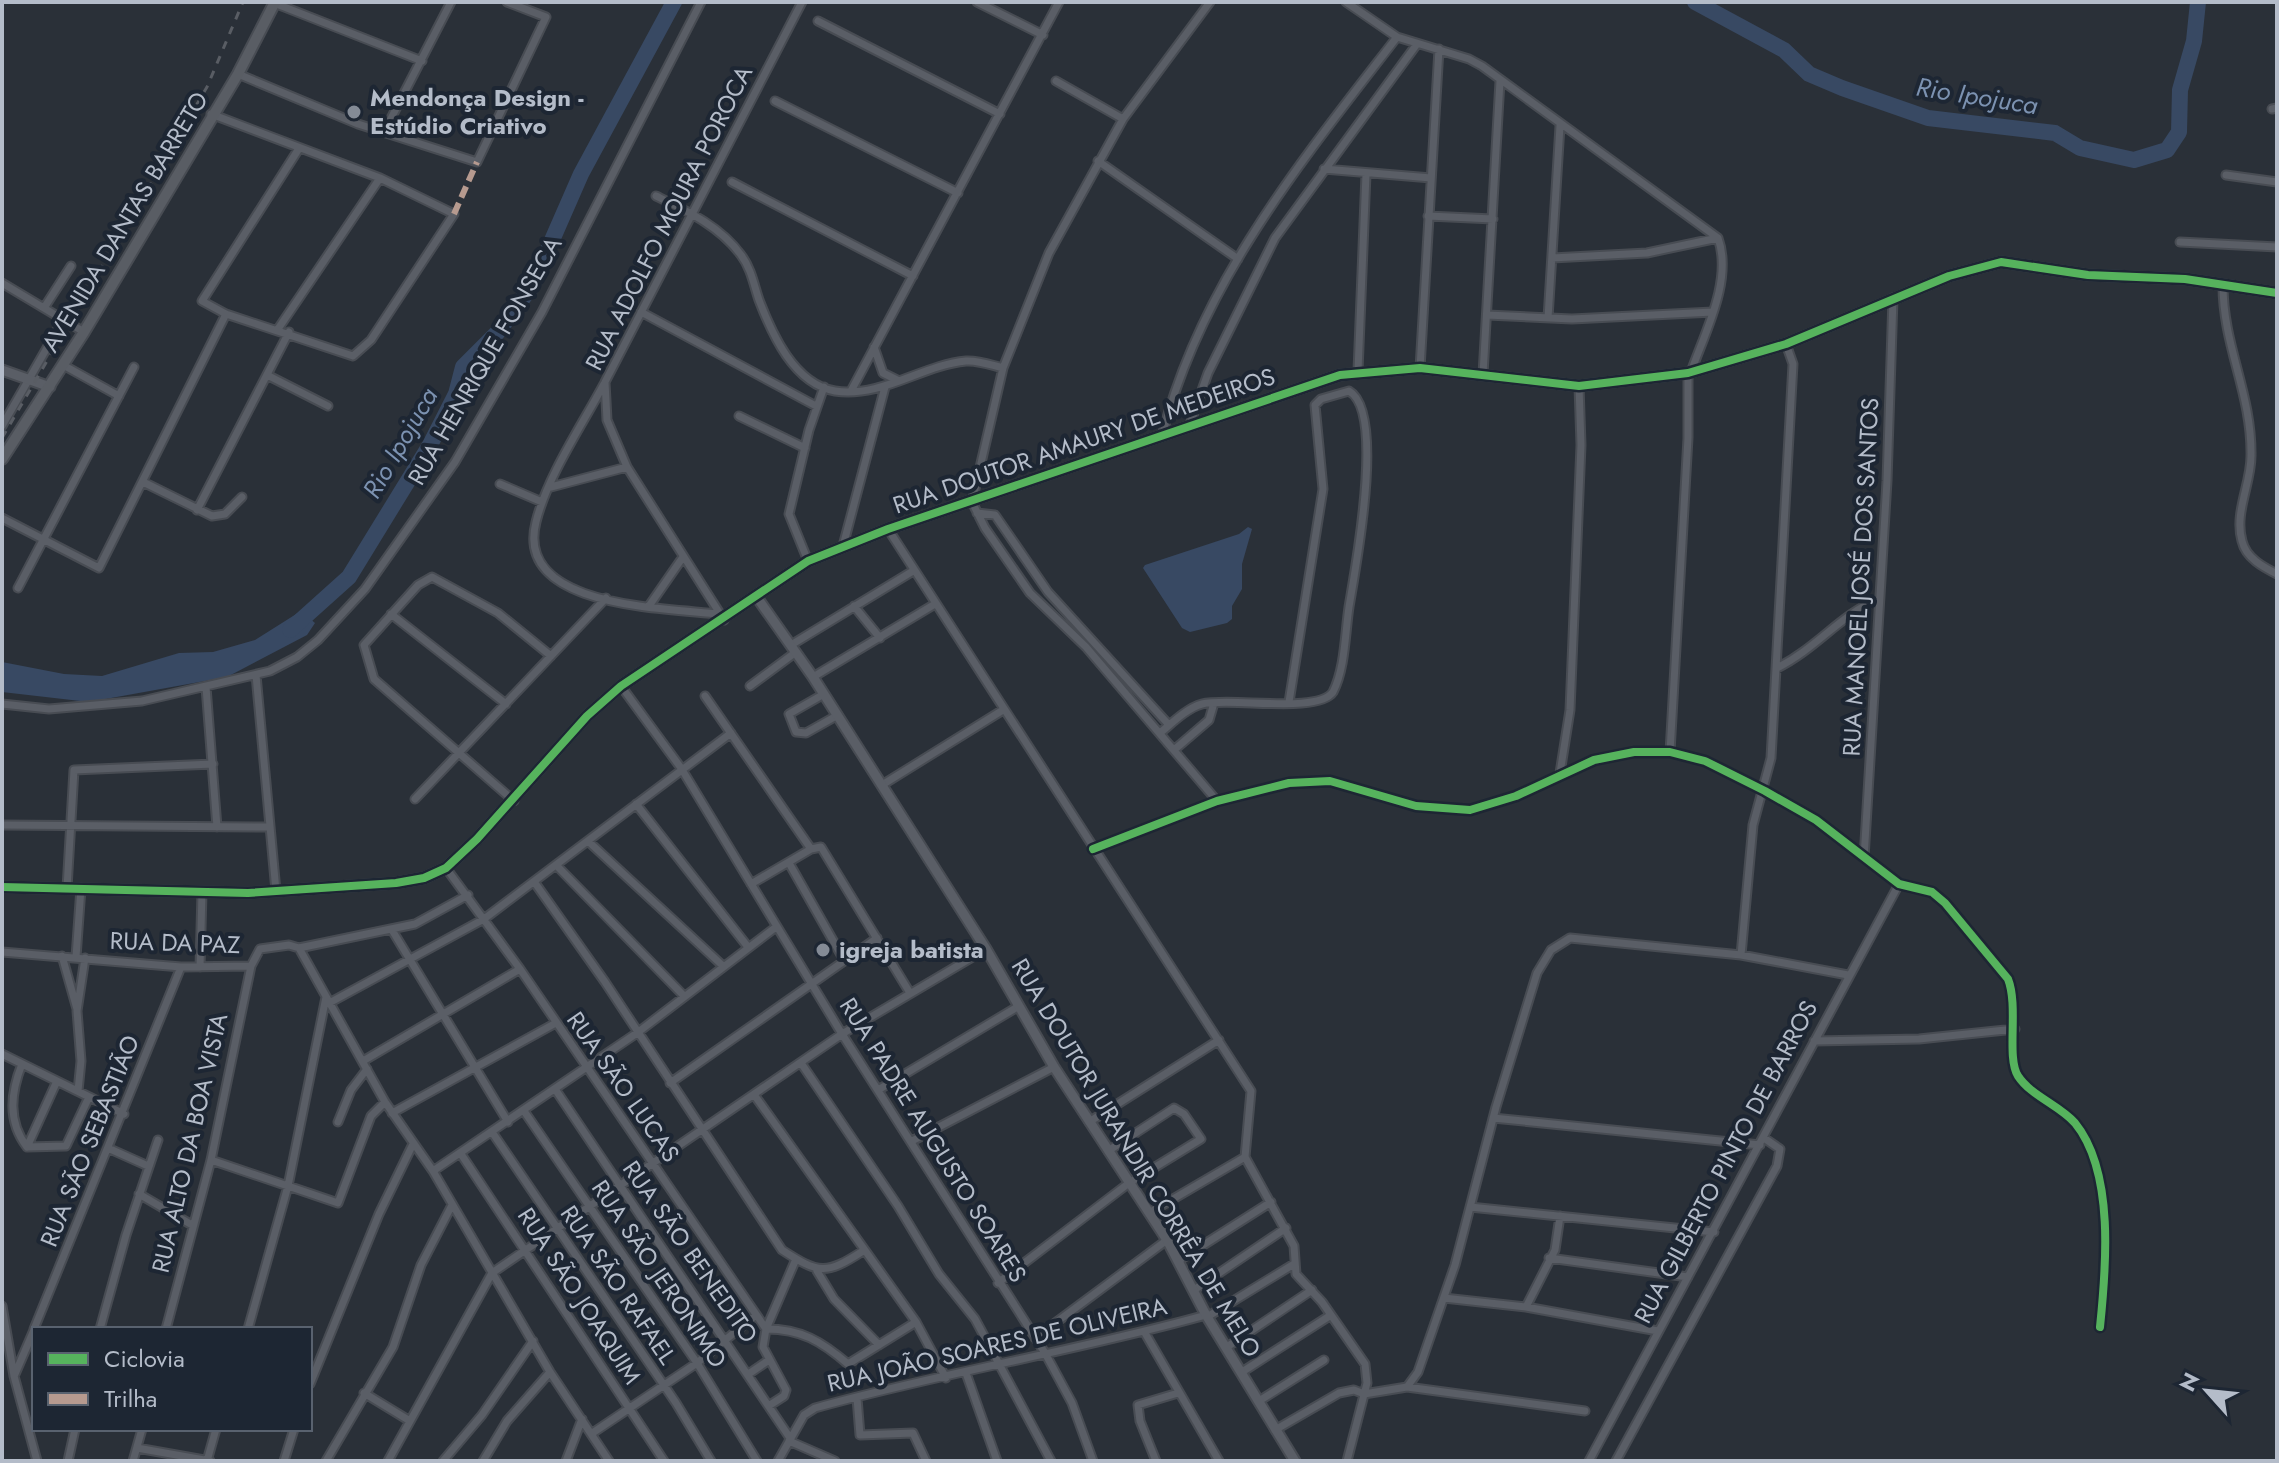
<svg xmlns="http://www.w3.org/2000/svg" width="2279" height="1463" font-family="Jost,sans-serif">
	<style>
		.water { fill: #384963 }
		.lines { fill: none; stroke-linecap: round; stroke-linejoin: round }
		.river { stroke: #384963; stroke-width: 16 }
		.minor-casing { stroke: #484c53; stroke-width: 11 }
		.tertiary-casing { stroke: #484c53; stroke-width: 13 }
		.secondary-casing { stroke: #484c53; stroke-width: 14 }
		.minor { stroke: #5a5e66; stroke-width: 7 }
		.tertiary { stroke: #5a5e66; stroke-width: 9 }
		.secondary { stroke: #595d64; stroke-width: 10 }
		.rail { stroke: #595d64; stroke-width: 3; stroke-dasharray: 8 8; stroke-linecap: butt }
		.quiet { stroke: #b69a8f; stroke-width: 6; stroke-dasharray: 12 6; stroke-linecap: butt }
		.cycleway-casing { stroke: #1d2633; stroke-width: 13 }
		.cycleway { stroke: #56b35d; stroke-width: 8 }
		.poi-dot { fill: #848b96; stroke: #1d2633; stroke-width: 3 }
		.labels { text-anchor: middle; stroke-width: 8; stroke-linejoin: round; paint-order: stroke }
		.poi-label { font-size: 24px; font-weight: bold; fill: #b4bcc9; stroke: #1d2633; text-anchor: start }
		.street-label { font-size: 24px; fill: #b4bcc9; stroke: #1d2633 }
		.water-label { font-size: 26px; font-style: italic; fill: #7c92b1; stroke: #1d2633 }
	</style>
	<rect width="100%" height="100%" fill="#2a3038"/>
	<path class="water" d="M1248,527L1252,529L1242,564V589L1232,606V619L1227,623L1190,632L1182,628L1143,568L1145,565L1239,534Z
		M301,611L315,623L307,635L227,677L89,702L2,692V662L64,674L102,676L179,653L213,652L255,640Z"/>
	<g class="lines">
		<path class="river" d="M1695,2L1784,50L1809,74L1842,88L1928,118L2055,133L2080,148L2134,160L2167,150L2179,132L2180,90L2194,41L2198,2
			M290,630L349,577L430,445L456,394L463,367L497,333L532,286L581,174L674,2"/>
		<g class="minor-casing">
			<path id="minor" d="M977,2L1043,35
				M1210,2L1123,119L1049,253L1003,368L972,502L985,528L1030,593L1086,647L1217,801
				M1346,2L1397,37L1469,59L1482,66L1718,238C1733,280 1705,332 1691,372
				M274,3L422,61
				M818,21L1000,114
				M238,74L358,124L477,162L546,17L507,2
				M1056,81L1123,119
				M775,101L958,193
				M2272,109L2277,108
				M211,114L380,178L454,214L371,340L353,356L226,314L202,301L298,150
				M384,132L451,2
				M1098,161L1238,259
				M1324,169L1431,178
				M2226,175L2277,182
				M732,182L913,276
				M656,196C687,211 720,226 741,255C751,268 754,285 759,300C772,334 794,384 835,391C882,398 922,365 966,361C978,360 991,365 1003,368
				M1428,216L1493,219
				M2180,242L2277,247
				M1552,258L1647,253L1718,238
				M2,283L84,332
				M2223,285C2223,347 2252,393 2251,456C2251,484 2234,513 2242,541C2246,558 2263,567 2277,574
				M44,308L71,266
				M641,312L816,406
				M1487,315L1572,319L1713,312
				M1548,318L1560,126
				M278,329L380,178
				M874,347L883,373L899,381
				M63,365L119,396
				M1420,368L1439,49
				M1358,371L1366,174
				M1483,374L1500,81
				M267,375L328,406
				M604,384C582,425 547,477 536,522C514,608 665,608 719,614
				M851,391L1059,2
				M739,416L805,448
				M2,426L63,320
				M1189,427L1208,373L1275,238L1417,44
				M1162,436C1200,284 1303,159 1397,37
				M143,482L212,516L225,514L242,497
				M500,484L542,502
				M551,487L627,467
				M197,510L289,332
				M977,513L995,515L1048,592L1169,725
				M2,518L99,568L226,314
				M888,529L1251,1091L1245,1157L1294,1246L1296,1274L1322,1302L1365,1364L1367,1383L1347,1461
				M843,546L885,387
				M808,561L789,514L809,430L824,387
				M18,588L134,367
				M649,606L683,557
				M854,606L880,638
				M391,614L506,704
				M724,620L627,467L607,420L605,382L802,2
				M791,645L913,571
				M1777,668C1817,648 1841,614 1879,599
				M256,675L276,891
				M813,677L935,604
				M621,686L681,768L842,1034L1045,1353L1072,1403L1093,1461
				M750,686L796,652
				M206,687L217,827
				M824,694L789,714L796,732L806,733L838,715
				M705,696L811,849L821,847L910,993
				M2,704L49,709L142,701L270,671L297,657L318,640L365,589L455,462L542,312L701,2
				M1160,733C1172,723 1187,708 1202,704C1230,697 1318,714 1333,692C1345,669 1345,634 1349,607C1355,570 1386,412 1349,391L1321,399L1315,405L1323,489L1289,702
				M1174,750L1209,720L1214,703
				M1670,752L1688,438V373
				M1560,773L1570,710L1581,445L1579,386
				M882,785L1003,710
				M415,799L606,598
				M514,801L374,679L364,645L418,585L432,577L498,613L551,656
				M636,804L748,947
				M2,825L270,827
				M589,842L723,966
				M1093,849L1217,801L1289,783L1330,781L1416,806L1470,810L1516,796L1594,760L1634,752H1670L1705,761L1765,791L1816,820L1899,884L1932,892L1945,903L2008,979C2019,1007 2006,1057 2018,1076C2031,1096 2059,1105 2075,1123C2115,1172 2106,1269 2100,1327
				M1864,858L1887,481L1893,298
				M789,863L844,960
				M558,867L684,996
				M446,868L520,969L766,1329
				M535,883L605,982L782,1250C819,1274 826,1275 863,1251
				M751,884L811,849
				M67,888L74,770L213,764
				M392,930L508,1122
				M299,948L385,1102L433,1171L550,1372L609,1461
				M2,952L181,967L251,966L260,949L289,945L299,948L415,924L468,895
				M1741,955L1753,825L1771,758L1793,364L1786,344
				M62,956L77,1009
				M76,957L81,888
				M200,967L202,892
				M331,1002L484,919L731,733
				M1814,1041L1919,1039L2015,1029
				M2,1054L124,1114
				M363,1061L520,969
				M801,1063L898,1206L939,1274L975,1319L1051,1461
				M22,1064C11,1092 7,1121 27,1147
				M670,1083L877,938
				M555,1089L790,1438
				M878,1090L1019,1006
				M78,1091L81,1061L77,1011L85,958
				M755,1096L916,1322L946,1378
				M524,1111L697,1363L757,1461
				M392,1113L554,1024
				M1493,1118L1760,1145
				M338,1122L351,1090L367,1069
				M1089,1122L1219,1040
				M492,1132L676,1403L711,1461
				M912,1141L1054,1067
				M27,1147L66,1146L89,1097
				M27,1147L57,1081
				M110,1149L148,1166
				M461,1154L664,1461
				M211,1160L338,1203L371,1116L385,1102
				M433,1171L637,1033L776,927
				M139,1194L192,1225
				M1470,1207L1714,1232
				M1149,1213L1245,1157
				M1549,1258L1688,1277
				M1178,1261L1271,1202
				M817,1271L834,1299L879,1345
				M998,1283L1129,1183L1201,1139L1184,1114L1174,1108L1108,1151
				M1194,1290L1286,1228
				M1444,1298L1526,1307L1658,1331
				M2,1306L14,1376L37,1461
				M1526,1307L1555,1250L1560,1216
				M1207,1317L1294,1264
				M34,1329L181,967
				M100,1329L126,1235L158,1140
				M166,1329L211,1160L251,966
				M248,1329L288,1186L326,997
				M766,1329C801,1329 821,1341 848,1364L916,1322
				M1145,1333L1219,1461
				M1035,1338L1167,1240
				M1227,1347L1312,1290
				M1242,1372L1331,1315
				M750,1373L769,1360
				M966,1373L997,1461
				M15,1374L34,1330
				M310,1384L379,1214L413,1144
				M1407,1387L1418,1372L1455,1265L1496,1107L1537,973L1551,950L1570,938L1741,955L1848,975
				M364,1393L410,1421
				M857,1398L860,1435L913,1433L926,1461
				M1259,1401L1324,1360
				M770,1405L784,1396L786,1390L763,1347L766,1329L796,1259
				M1275,1430L1339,1393L1354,1390L1364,1394L1407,1387L1585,1411
				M591,1434L697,1363L756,1315
				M789,1441L835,1461
				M137,1448L210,1461
				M68,1461L75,1429
				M133,1461L142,1429
				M207,1461L216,1429
				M284,1461L294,1429
				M326,1461L393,1347L421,1265L452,1205
				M388,1461L492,1273L842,1034L986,949
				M443,1461L482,1415L533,1341
				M483,1461L507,1421L550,1372
				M566,1461L582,1419
				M778,1461L804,1415L815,1408C944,1372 1077,1351 1206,1315
				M1156,1461L1140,1421L1138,1405L1178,1393
				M1589,1461L1899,884
				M1616,1461L1777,1166L1780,1149L1764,1138"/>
		</g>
		<g class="tertiary-casing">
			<path id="tertiary" d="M2,370L50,387
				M756,596L813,677L986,949L1054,1067L1167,1240L1206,1315L1295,1461
				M2,887L248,893L396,883L424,878L446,868L477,839L587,716L621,686L808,561L888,529L1340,375L1420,368L1579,386L1688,373L1786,344L1949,276L2001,262L2088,275L2185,279L2277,293"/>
		</g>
		<g class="secondary-casing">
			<path id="secondary" d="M2,459L84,332L238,74L275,2"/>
		</g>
		<use href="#minor" class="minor"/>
		<use href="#tertiary" class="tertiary"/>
		<use href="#secondary" class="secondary"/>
		<path class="rail" d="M2,438L207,87L243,2"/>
		<path class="quiet" d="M454,214L477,162"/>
		<g class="cycleway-casing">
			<path id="cycleway" d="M1093,849L1217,801L1289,783L1330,781L1416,806L1470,810L1516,796L1594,760L1634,752H1670L1705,761L1765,791L1816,820L1899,884L1932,892L1945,903L2008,979C2019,1007 2006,1057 2018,1076C2031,1096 2059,1105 2075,1123C2115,1172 2106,1269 2100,1327
				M2,887L248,893L396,883L424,878L446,868L477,839L587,716L621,686L808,561L888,529L1340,375L1420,368L1579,386L1688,373L1786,344L1949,276L2001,262L2088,275L2185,279L2277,293"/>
		</g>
		<use href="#cycleway" class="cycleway"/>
	</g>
	<g class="poi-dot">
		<circle cx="354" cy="112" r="8"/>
		<circle cx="823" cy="950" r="8"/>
	</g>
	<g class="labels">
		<g class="poi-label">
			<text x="370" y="106">Mendonça Design -<tspan x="370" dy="28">Estúdio Criativo</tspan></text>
			<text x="839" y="958">igreja batista</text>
		</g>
		<g class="street-label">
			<text transform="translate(669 218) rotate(-63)" y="8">RUA ADOLFO MOURA POROCA</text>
			<text transform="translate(125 222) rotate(-59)" y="8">AVENIDA DANTAS BARRETO</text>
			<text transform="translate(485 361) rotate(-60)" y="8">RUA HENRIQUE FONSECA</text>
			<text transform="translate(1084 441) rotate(-19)" y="8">RUA DOUTOR AMAURY DE MEDEIROS</text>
			<text transform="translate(1861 577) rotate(-87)" y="8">RUA MANOEL JOSÉ DOS SANTOS</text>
			<text transform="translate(175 943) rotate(2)" y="8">RUA DA PAZ</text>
			<text transform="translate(623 1087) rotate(55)" y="8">RUA SÃO LUCAS</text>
			<text transform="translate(933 1140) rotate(58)" y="8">RUA PADRE AUGUSTO SOARES</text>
			<text transform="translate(90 1141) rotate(-68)" y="8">RUA SÃO SEBASTIÃO</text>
			<text transform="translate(190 1143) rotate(-77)" y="8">RUA ALTO DA BOA VISTA</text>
			<text transform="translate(1136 1158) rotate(59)" y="8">RUA DOUTOR JURANDIR CORRÊA DE MELO</text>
			<text transform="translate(1726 1162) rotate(-62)" y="8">RUA GILBERTO PINTO DE BARROS</text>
			<text transform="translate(690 1252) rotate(55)" y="8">RUA SÃO BENEDITO</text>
			<text transform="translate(659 1274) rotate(56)" y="8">RUA SÃO JERONIMO</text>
			<text transform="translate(618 1285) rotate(56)" y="8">RUA SÃO RAFAEL</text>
			<text transform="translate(579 1296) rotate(57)" y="8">RUA SÃO JOAQUIM</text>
			<text transform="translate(997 1345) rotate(-13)" y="8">RUA JOÃO SOARES DE OLIVEIRA</text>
		</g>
		<g class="water-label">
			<text transform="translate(1977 96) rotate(9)" y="9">Rio Ipojuca</text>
			<text transform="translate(400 443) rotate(-60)" y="9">Rio Ipojuca</text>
		</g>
	</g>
	<rect width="2279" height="1463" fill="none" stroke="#b4bcc9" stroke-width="8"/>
	<rect x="32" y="1327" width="280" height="104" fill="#1d2633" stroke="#59626f" stroke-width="2"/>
	<rect x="48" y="1353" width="40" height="12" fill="#56b35d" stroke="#59626f" stroke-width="2"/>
	<text x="104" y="1367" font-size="24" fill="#b4bcc9">Ciclovia</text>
	<rect x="48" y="1393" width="40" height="12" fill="#b69a8f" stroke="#59626f" stroke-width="2"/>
	<text x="104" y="1407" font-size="24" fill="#b4bcc9">Trilha</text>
	<g transform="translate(2207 1391) rotate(297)" stroke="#1d2633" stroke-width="6" paint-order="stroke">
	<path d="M0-6L14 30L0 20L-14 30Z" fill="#b4bcc9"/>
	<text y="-12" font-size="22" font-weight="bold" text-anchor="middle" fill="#b4bcc9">N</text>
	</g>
</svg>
